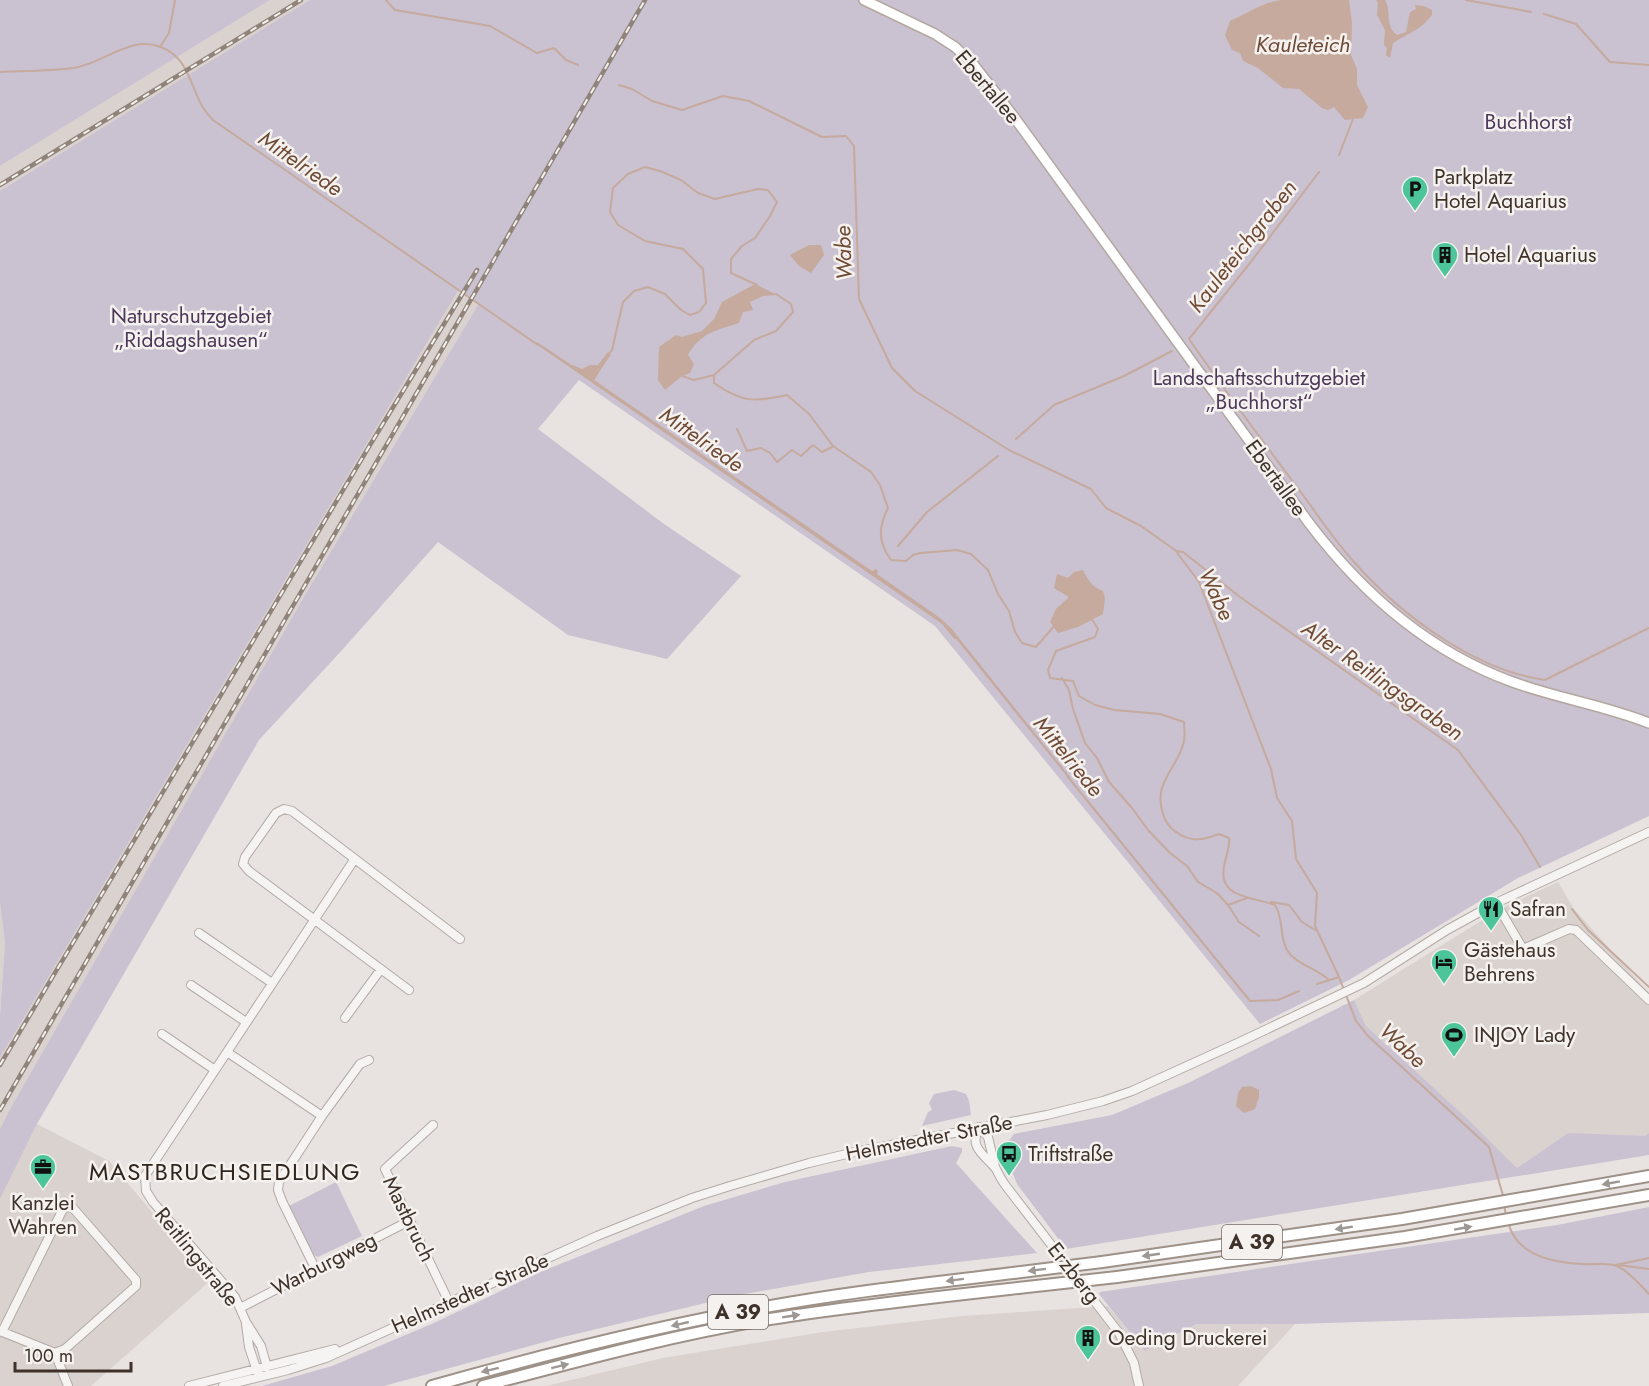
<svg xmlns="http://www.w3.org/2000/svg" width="1649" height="1386" font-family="Jost,sans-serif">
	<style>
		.built { fill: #dad2ce }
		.green { fill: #cac1d1 }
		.water { fill: #c5aa9d }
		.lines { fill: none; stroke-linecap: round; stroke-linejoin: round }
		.stream { stroke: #c5aa9d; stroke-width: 2 }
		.minor-casing { stroke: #b2aaa6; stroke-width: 10 }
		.major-casing { stroke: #b3a7a0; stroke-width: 12 }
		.highway-casing { stroke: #9d9188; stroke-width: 14 }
		.minor { stroke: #f6f4f2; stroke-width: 8 }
		.major { stroke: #fff; stroke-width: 9 }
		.highway { stroke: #fff; stroke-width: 10 }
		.rail-casing { stroke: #90847a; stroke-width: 4.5 }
		.rail { stroke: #f5f1ef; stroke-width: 2; stroke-dasharray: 7; stroke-linecap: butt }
		.highway-bridge-casing { stroke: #9d9188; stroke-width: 14; stroke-linecap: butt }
		.highway-bridge { stroke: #fff; stroke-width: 10 }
		.oneway { fill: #9e9894 }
		.labels { text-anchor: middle; stroke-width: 5; stroke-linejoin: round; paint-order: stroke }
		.shield { fill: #f5f1ef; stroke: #756b65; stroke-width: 1.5 }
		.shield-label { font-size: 20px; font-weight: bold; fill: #3e322a }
		.street-label { font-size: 21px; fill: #3e322a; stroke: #f5f1ef }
		.park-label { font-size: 21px; fill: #4c3859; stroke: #f5f1ef }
		.poi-label { font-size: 21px; fill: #3e322a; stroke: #f5f1ef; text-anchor: start }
		.water-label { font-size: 22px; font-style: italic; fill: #6f4b36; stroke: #f5f1ef }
		.quarter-label { font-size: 24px; letter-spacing: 1.5px; fill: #2f251c; stroke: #f5f1ef }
	</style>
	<rect width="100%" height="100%" fill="#e8e3e0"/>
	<path class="built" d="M270,0H311L0,192V166Z
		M631,0L570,150L305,595L0,1129V1058Z
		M1558,882L1574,909L1649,993V1141L1568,1133L1517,1168L1472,1123L1440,1096L1366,1026L1354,1000L1500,909Z
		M0,902L5,943L0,1015Z
		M37,1124L109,1161L210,1281L91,1386H0V1199Z
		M1108,1306L1145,1351L1196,1324H1295L1238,1386H546L663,1358L823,1332L962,1316Z"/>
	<path class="green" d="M0,0H270L0,166Z
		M310,0H1649V816L1518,878L1349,980L1260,1024L935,626L579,380L538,429L664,524L741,576L667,659L568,635L438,542L343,649L259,740L37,1124L0,1199V1129L13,1104L305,595L479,303L459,289L0,1058V1015L5,943L0,902V191Z
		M1354,1000L1366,1026L1472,1123L1517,1168L1568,1133L1645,1136L1649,1133V1155L1066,1249L1017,1184L1003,1148L1014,1134L1112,1115L1188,1083Z
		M954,1090L966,1094L969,1101L971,1115L922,1126L928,1112L932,1110L929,1103L934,1094Z
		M952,1146L962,1148V1152L956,1163L1037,1253L869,1272L739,1295L559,1338L384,1386H262L332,1366L434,1323L538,1273L704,1206L785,1182Z
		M336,1182L362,1236L318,1257L312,1254L308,1248L289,1206Z
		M1649,1207V1313L1295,1324H1196L1145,1351L1099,1294L1100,1292L1557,1225Z"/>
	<path class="water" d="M1281,0H1349L1352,24L1351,55L1357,69V85L1368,107L1363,118L1345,120L1334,107L1328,110L1322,108L1299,89L1283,88L1258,68L1243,61L1240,53L1232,50L1225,35L1230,21C1247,14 1263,2 1281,0Z
		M1376,0H1385C1392,12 1384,25 1397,35L1406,32L1410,12L1416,9L1415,5L1424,6L1432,10V15C1422,29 1407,34 1393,43L1390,58L1386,55L1387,48L1384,45L1385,30L1377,15L1378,3Z
		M809,245H821L824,255L811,273L799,266L790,255Z
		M755,284L777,295L763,296L750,302L753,310L743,312L739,323C717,330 700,333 688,355L694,364L690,373L682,376L665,390L658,380L659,347L676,335L682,337L702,331L714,319L722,302Z
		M537,342L570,364L582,369L590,365H598L608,352L611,355C604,363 600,372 594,380L872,571L876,569L878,571L877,574L940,618L951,628L1070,777L1069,779L949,630L938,621L536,344Z
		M1083,570C1087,579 1092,587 1103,591L1105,598L1103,614L1078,627L1058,633L1050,622L1056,609L1069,597L1054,588L1057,574L1068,578L1074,572Z
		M1251,1086L1259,1090V1097L1255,1109L1244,1113L1236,1106L1238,1093L1242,1087Z"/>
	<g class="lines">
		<path class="stream" d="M386,0L395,10L490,26L537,53L554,48L566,60L578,65
			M1466,0L1531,12
			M1544,14L1576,24L1610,62L1649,65
			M160,47L169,33L175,0
			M0,72C24,71 50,71 74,68C109,62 138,27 173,54C188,65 193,90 202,106C205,111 209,116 213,120L538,345
			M619,85L632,89L652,101L682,110L723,96L749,101L822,137L846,136L854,146L859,299L892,368L915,391L1009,450L1091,489L1106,508L1141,526L1175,550L1199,582L1271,769L1277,798L1292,821L1296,859L1317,893L1315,926L1339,977L1356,1021L1368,1036L1489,1147L1504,1199
			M1339,155L1353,119V116
			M1319,172L1250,263L1189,339C1223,388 1258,435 1294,483C1314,509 1332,538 1355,563C1401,615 1474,670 1545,680L1649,628
			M608,355L612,350L623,302L634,291L648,287L665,294L681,310L690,315L699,312L706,303L703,269L683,249L645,241L618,225L610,212L613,188L628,174L645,167L660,171L681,180L698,193L715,199L758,189L768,190L777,202L770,216L755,238L742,246L731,259V273L757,285
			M714,375V383C743,403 753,402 787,395L809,414L833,446L871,472L880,485L888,508C878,528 878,542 891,560L906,561L913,555L921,553L957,550L971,554L988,570L998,594L1009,611L1015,632L1022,643L1036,647L1055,625
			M682,376L694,380L714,375L754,340L776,331L793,312L791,304L776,294
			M737,429L747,451L761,448L770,453L777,462L792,450L801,456L813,445L822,452L832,447
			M1016,439L1054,405L1124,376L1172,351
			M898,546L927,512L998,456
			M1176,551L1183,552L1240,597L1458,750L1521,835L1540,867
			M1091,618L1098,629L1095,637L1056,651L1048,670L1050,678L1073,681L1079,696L1095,705L1114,710L1160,714L1184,722C1184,730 1186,738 1183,745C1175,771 1153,783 1163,814C1165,821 1169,827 1176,832C1191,843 1203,840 1219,834L1229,838C1230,850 1227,851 1225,862C1215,899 1251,896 1275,905C1284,919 1279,936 1287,950C1296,965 1317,968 1329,980
			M945,626L955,638
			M1062,678L1069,690L1073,709L1085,743L1097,758L1109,782L1132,808L1148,830L1170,853L1187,866L1198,882L1217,893L1228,905L1247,898
			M1068,777L1250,1001L1278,1000L1299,991
			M1271,902L1289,905L1302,922L1317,931
			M1228,905L1239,922L1259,936
			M1572,909L1588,930L1649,987
			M1317,984L1339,977
			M1504,1204L1506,1216
			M1508,1222C1516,1255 1553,1263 1584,1264C1594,1265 1608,1262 1617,1266C1629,1271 1640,1285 1649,1294
			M1616,1265L1649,1258
			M1618,1265L1649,1269"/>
		<g class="minor-casing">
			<path id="minor" d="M1496,903L1523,949L1569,929L1576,930L1649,1000
				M199,933L272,983
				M191,985L246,1022
				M409,990L249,871L243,864L245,857L276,813L284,809L292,811L460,939
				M345,1018L381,969
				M162,1034L215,1070
				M227,1052L322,1116
				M433,1125L385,1169L446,1296
				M979,1127C968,1148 985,1155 996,1169C999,1175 1002,1181 1006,1186L1119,1333L1134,1363L1139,1386
				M979,1127L988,1137L995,1167
				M315,1268L282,1201L278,1190L279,1182L322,1116L360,1064L369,1060
				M240,1308L409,1221
				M246,1324L249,1347L258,1374
				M0,1331L55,1353L65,1349L136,1286V1280L73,1208L67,1207L63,1209L2,1332
				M55,1353L68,1386
				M267,1367L261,1346L246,1322L235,1297L153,1202L146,1191L145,1176L354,860
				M189,1386L335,1349
				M223,1386L288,1370L326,1358L597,1236L692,1198L730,1186L809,1163L855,1152L1047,1115L1103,1101L1132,1091L1244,1040L1364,983L1447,930L1496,903L1649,832"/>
		</g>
		<g class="major-casing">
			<path id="major" d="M864,0L935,34L955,47L973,64L1014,117L1309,523C1362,593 1426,650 1510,681C1555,698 1604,705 1649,723"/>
		</g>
		<g class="highway-casing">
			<path id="highway" d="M1102,1262L1402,1219L1649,1176
				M1117,1277L1405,1237L1649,1195
				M432,1386C542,1355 653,1327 765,1307C847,1292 930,1283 1013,1273
				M483,1386C578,1361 673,1335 770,1319C853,1306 936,1297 1018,1288"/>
		</g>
		<use href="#minor" class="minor"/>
		<use href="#major" class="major"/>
		<use href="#highway" class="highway"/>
		<g class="rail-casing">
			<path id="rail" d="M0,185L301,0
				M0,1065L370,445L477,270
				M0,1110L645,0"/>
		</g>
		<use href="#rail" class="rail"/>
		<g class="highway-bridge-casing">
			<path id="highway-bridge" d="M1013,1273L1102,1262
				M1018,1288L1117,1277"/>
		</g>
		<use href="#highway-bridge" class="highway-bridge"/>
	</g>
	<defs><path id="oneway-solid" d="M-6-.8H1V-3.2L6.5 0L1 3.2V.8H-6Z" transform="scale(1.5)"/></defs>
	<g class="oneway">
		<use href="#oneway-solid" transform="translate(1611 1183) rotate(170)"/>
		<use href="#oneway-solid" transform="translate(1344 1228) rotate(171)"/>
		<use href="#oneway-solid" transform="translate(1463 1228) rotate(-10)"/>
		<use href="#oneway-solid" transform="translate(1151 1255) rotate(172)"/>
		<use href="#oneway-solid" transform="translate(1037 1270) rotate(173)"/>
		<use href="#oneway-solid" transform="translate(955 1280) rotate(173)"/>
		<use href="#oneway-solid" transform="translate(791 1316) rotate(-9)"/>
		<use href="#oneway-solid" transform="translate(680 1324) rotate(167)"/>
		<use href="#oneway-solid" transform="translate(560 1366) rotate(-14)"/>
		<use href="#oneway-solid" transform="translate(490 1370) rotate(166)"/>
	</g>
	<defs>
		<g id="parking-pin" transform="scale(1.35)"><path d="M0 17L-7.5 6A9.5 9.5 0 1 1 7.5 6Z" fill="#4dc59b" stroke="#f5f1ef"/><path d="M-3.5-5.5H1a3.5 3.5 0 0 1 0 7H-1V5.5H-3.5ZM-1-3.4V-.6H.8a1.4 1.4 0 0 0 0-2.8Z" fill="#111"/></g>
		<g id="building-pin" transform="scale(1.35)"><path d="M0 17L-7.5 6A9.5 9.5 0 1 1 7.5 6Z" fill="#4dc59b" stroke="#f5f1ef"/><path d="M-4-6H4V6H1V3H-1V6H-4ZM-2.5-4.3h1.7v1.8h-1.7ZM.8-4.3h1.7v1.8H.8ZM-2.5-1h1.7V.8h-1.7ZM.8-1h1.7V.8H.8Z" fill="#111"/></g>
		<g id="restaurant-pin" transform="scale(1.35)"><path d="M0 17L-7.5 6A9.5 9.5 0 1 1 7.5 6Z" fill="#4dc59b" stroke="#f5f1ef"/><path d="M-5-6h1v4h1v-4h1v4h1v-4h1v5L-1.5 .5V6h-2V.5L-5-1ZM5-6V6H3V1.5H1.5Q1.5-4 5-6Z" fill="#111"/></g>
		<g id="hotel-pin" transform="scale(1.35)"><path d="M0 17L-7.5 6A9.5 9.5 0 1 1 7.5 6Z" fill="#4dc59b" stroke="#f5f1ef"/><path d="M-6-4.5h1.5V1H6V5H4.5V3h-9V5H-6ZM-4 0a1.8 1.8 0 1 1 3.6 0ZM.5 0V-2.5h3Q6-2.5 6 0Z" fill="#111"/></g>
		<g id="stadium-pin" transform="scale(1.35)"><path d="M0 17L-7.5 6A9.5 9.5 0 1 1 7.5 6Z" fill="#4dc59b" stroke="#f5f1ef"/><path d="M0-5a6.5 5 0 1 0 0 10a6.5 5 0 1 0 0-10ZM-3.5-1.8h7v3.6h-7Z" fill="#111"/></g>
		<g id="bus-pin" transform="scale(1.35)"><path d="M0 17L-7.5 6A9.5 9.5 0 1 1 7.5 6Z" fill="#4dc59b" stroke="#f5f1ef"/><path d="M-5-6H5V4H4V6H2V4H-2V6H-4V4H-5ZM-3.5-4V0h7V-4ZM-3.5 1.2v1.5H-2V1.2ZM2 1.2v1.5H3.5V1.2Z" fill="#111"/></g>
		<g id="office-pin" transform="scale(1.35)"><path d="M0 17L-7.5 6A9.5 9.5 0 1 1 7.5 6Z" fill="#4dc59b" stroke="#f5f1ef"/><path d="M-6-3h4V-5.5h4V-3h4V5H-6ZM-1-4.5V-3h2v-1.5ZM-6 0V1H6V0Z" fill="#111"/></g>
	</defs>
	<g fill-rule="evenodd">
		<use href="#parking-pin" x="1415" y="189"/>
		<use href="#building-pin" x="1445" y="255"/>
		<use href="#restaurant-pin" x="1491" y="909"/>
		<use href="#hotel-pin" x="1444" y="962"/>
		<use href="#stadium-pin" x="1454" y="1035"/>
		<use href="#bus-pin" x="1009" y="1154"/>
		<use href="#office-pin" x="43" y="1167"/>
		<use href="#building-pin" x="1088" y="1338"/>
	</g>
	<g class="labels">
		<g class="shield">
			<rect x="1222" y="1225" width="60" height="34" rx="4.5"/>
			<rect x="708" y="1295" width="60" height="34" rx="4.5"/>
		</g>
		<g class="shield-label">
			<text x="1252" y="1249">A 39</text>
			<text x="738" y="1319">A 39</text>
		</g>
		<g class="street-label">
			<text transform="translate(988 87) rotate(50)" y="7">Ebertallee</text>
			<text transform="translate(1276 478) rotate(54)" y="7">Ebertallee</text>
			<text transform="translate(929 1138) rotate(-11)" y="7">Helmstedter Straße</text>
			<text transform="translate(409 1219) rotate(64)" y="7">Mastbruch</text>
			<text transform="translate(197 1257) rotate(51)" y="7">Reitlingstraße</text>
			<text transform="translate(324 1264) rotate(-27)" y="7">Warburgweg</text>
			<text transform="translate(1074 1273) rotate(52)" y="7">Erzberg</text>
			<text transform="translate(470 1293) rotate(-24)" y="7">Helmstedter Straße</text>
		</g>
		<g class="park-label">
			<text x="1528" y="129">Buchhorst</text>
			<text x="191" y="323">Naturschutzgebiet<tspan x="191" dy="24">„Riddagshausen“</tspan></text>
			<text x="1259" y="385">Landschaftsschutzgebiet<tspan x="1259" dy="24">„Buchhorst“</tspan></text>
		</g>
		<g class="poi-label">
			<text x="1434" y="184">Parkplatz<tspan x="1434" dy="24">Hotel Aquarius</tspan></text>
			<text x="1464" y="262">Hotel Aquarius</text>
			<text x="1510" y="916">Safran</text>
			<text x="1464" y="957">Gästehaus<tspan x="1464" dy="24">Behrens</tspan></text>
			<text x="1474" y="1042">INJOY Lady</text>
			<text x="1028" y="1161">Triftstraße</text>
			<text x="43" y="1210" text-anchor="middle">Kanzlei<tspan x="43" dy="24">Wahren</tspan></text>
			<text x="1108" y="1345">Oeding Druckerei</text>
		</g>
		<g class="water-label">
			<text x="1303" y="52">Kauleteich</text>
			<text transform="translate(301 163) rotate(35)" y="8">Mittelriede</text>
			<text transform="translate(1242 246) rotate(-52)" y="8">Kauleteichgraben</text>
			<text transform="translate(843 253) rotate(-92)" y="8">Wabe</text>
			<text transform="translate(702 439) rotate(35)" y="8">Mittelriede</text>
			<text transform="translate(1217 594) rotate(65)" y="8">Wabe</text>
			<text transform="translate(1383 680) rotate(35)" y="8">Alter Reitlingsgraben</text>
			<text transform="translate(1069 756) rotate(51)" y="8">Mittelriede</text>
			<text transform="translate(1403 1045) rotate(43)" y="8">Wabe</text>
		</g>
		<g class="quarter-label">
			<text x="225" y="1180">MASTBRUCHSIEDLUNG</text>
		</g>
	</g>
	<path d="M15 1362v9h116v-9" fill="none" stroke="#3e322a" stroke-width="3"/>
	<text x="24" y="1362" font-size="18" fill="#3e322a" stroke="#f5f1ef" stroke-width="4.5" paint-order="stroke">100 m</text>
</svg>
